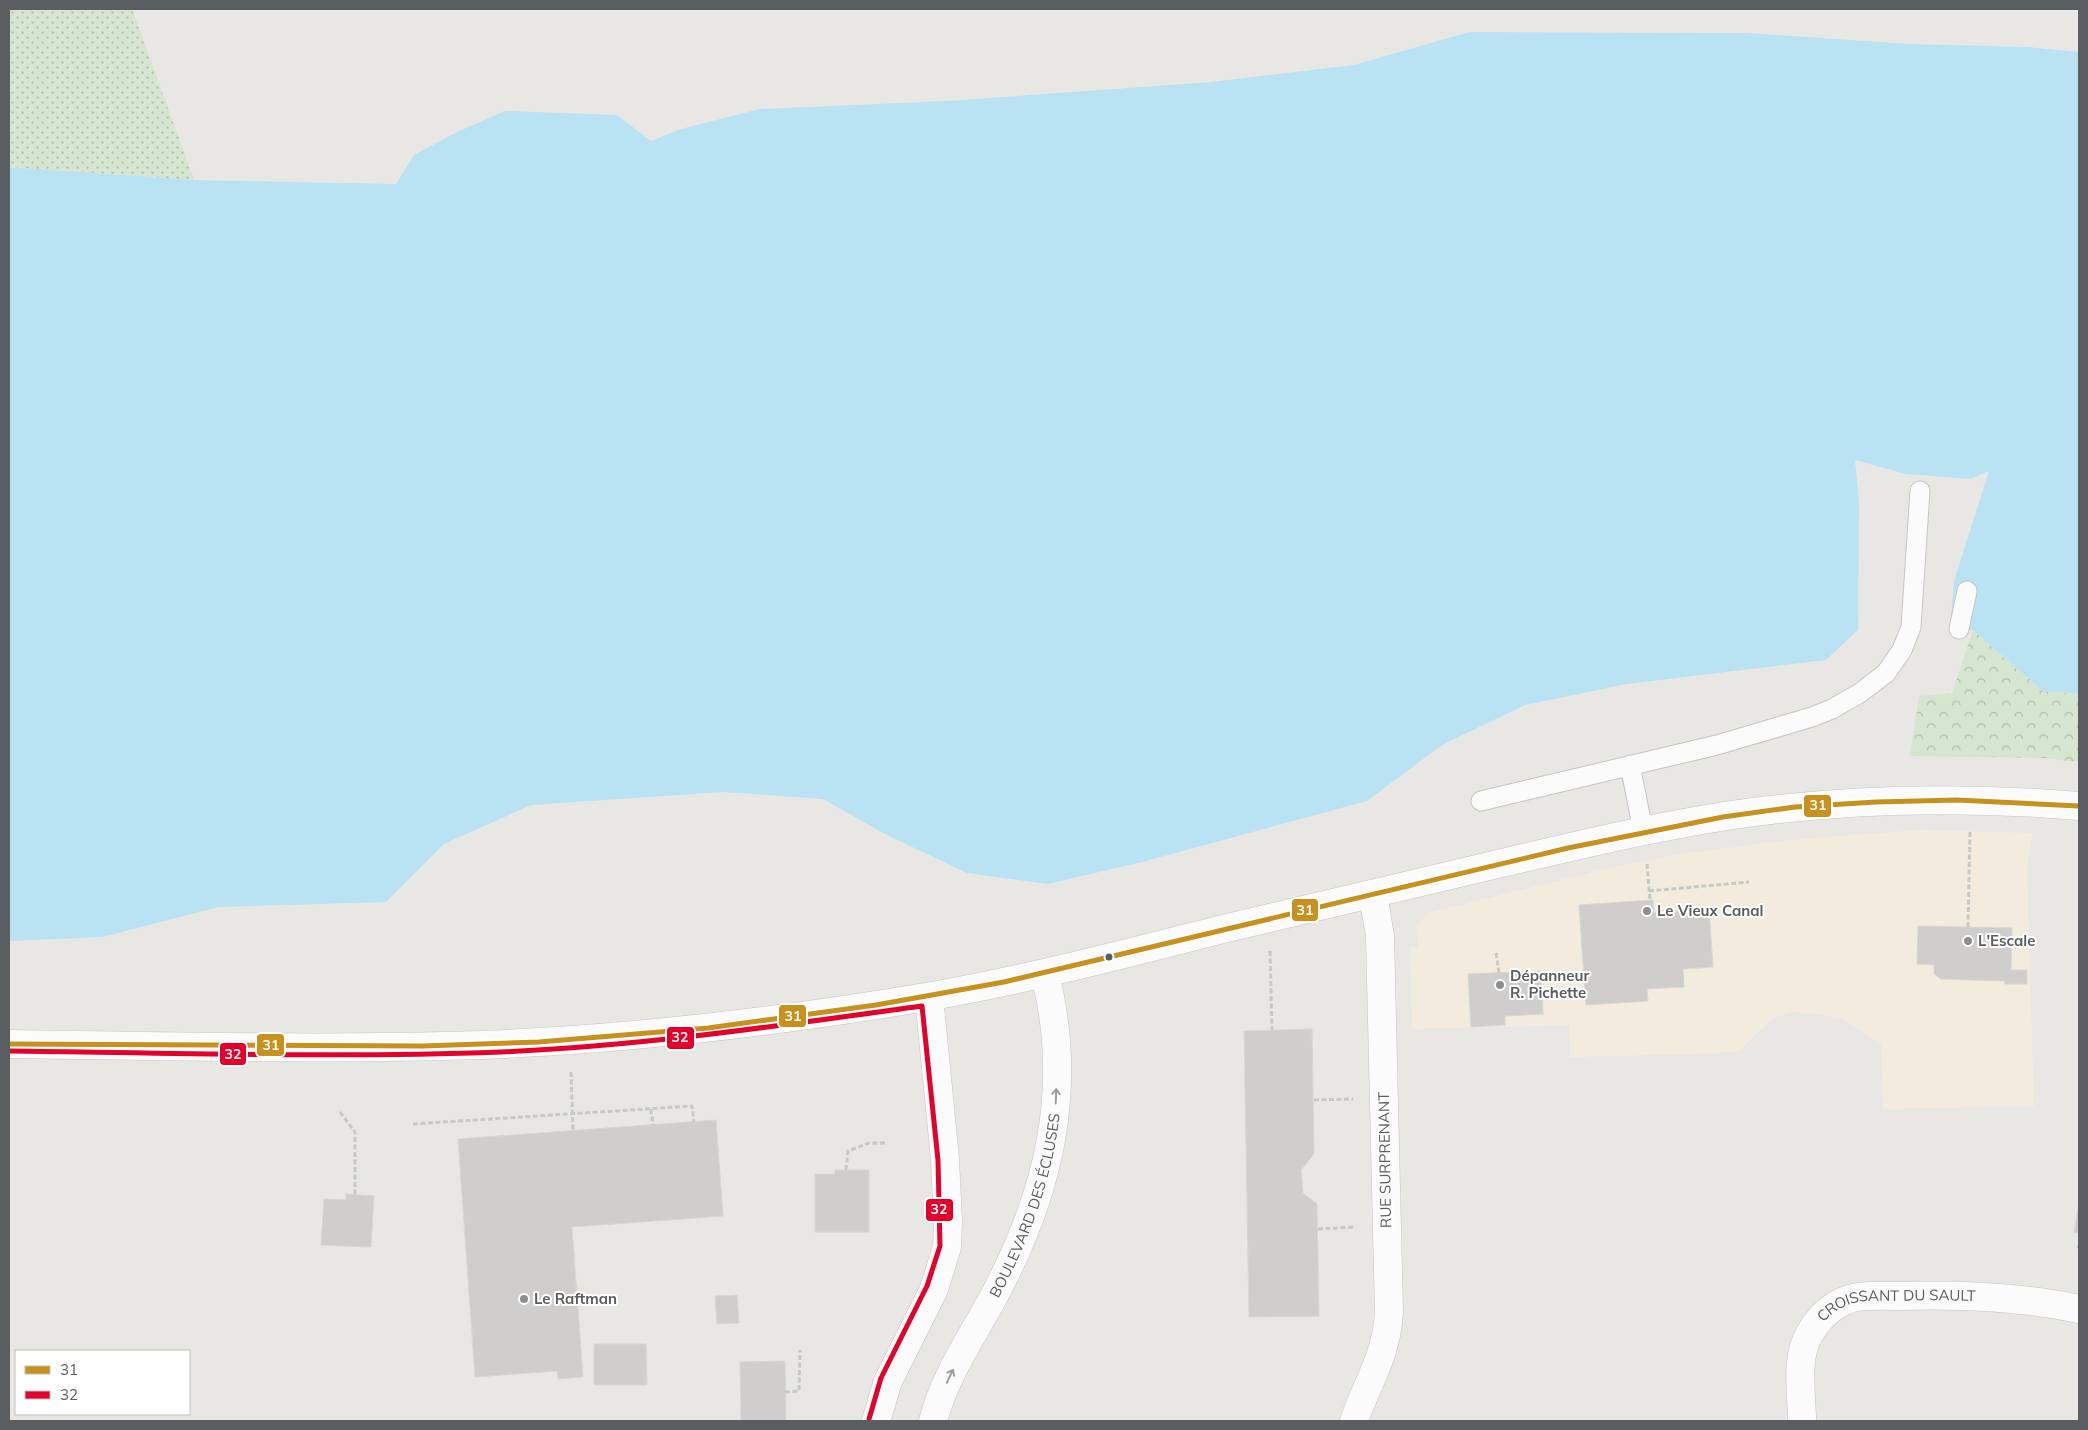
<svg xmlns="http://www.w3.org/2000/svg" width="2088" height="1430" font-family="Mulish,sans-serif">
	<style>
		.commercial { fill: #f3ebdd }
		.grass { fill: url(#grass-dots) }
		.forest { fill: url(#forest-crowns) }
		.water { fill: #b9e3f3 }
		.building { fill: #d0cecd; stroke: #d8d6d3 }
		.lines { fill: none; stroke-linecap: round; stroke-linejoin: round }
		.service-casing { stroke: #c5c5c5; stroke-width: 21 }
		.minor-casing { stroke: #c5c5c5; stroke-width: 29 }
		.tertiary-casing { stroke: #c5c5c5; stroke-width: 29 }
		.path { stroke: #c6cac6; stroke-width: 3; stroke-dasharray: 5 2.5; stroke-linecap: butt }
		.service { stroke: #fcfbfb; stroke-width: 19 }
		.minor { stroke: #fcfbfb; stroke-width: 28 }
		.tertiary { stroke: #fcfbfb; stroke-width: 28 }
		.bus-1-casing { stroke: #fff; stroke-width: 9 }
		.bus-2-casing { stroke: #fff; stroke-width: 9 }
		.bus-1 { stroke: #c8901d; stroke-width: 5 }
		.bus-2 { stroke: #e4002b; stroke-width: 5 }
		.oneway { stroke: #9b9d9f }
		.poi-dot { fill: #8c8e8f; stroke: #fff; stroke-width: 2 }
		.bus-dot { fill: #5a5e61; stroke: #fff; stroke-width: 2 }
		.labels { text-anchor: middle; stroke-width: 4; stroke-linejoin: round; paint-order: stroke }
		.poi-label { font-size: 15px; font-weight: bold; fill: #5a5e61; stroke: #fff; text-anchor: start }
		.street-label { font-size: 15px; fill: #5a5e61; stroke: #fff }
		.line-badge { stroke: #fff; stroke-width: 2 }
		.badge-label { font-size: 14px; text-anchor: middle; font-weight: bold; fill: #fff }
	</style>
	<defs>
		<pattern id="grass-dots" width="8" height="8" patternUnits="userSpaceOnUse" patternTransform="scale(1.25)"><rect width="8" height="8" fill="#d5e5d0"/><path d="M2 2h.1M6 6h.1" fill="none" stroke="#b0bdac" stroke-width="1.8" stroke-linecap="round"/></pattern>
		<pattern id="forest-crowns" width="20" height="18" patternUnits="userSpaceOnUse" patternTransform="scale(1.25)"><rect width="20" height="18" fill="#d5e5d0"/><path d="M2 6a3 3 0 1 1 6 0M12 15a3 3 0 1 1 6 0" fill="none" stroke="#b0bdac"/></pattern>
	</defs>
	<rect width="100%" height="100%" fill="#e9e7e4"/>
	<path class="commercial" d="M1919,830L2033,833L2027,867L2034,1106L1883,1109L1881,1044L1844,1020L1819,1014L1792,1012L1773,1018L1739,1051L1698,1054L1570,1057L1569,1025L1412,1029L1410,947H1418L1416,926L1428,913L1622,865L1681,854L1781,841Z"/>
	<path class="grass" d="M9,9H132L194,180L9,167Z"/>
	<path class="forest" d="M1973,630L2043,691L2079,694V762L2043,758L1910,756L1919,696L1952,693Z"/>
	<path class="water" d="M1469,32L1747,33L1909,44L2028,47L2079,52V694L2043,691L1973,630L1950,629L1954,581L1989,471L1971,479L1906,474L1855,460L1859,502L1858,630L1826,660L1627,684L1525,705L1442,745L1367,801L1146,861L1048,884L967,873L885,834L823,799L723,792L531,805L444,844L386,902L218,907L103,937L9,941V167L194,180L396,184L414,155L457,132L505,111L617,115L651,141L681,129L760,109L947,101L1211,82L1354,65Z"/>
	<path class="building" d="M1653,900L1654,913L1709,909L1713,967L1683,969L1684,987L1647,989L1648,1001L1586,1005L1579,905Z
		M1918,926L2012,928L2011,970H2027V984H2005V981L1941,979L1934,974V965L1917,964Z
		M1541,971L1543,1014L1505,1016V1025L1471,1027L1468,974Z
		M1312,1029L1314,1154L1301,1170L1303,1193L1317,1204L1319,1316L1249,1317L1244,1031Z
		M716,1120L723,1216L572,1227L583,1377L558,1379L557,1371L475,1377L458,1139Z
		M835,1170H869V1232H815V1174H835Z
		M346,1194L374,1196L371,1247L321,1245L324,1199L346,1200Z
		M2079,1204V1233L2074,1232Z
		M737,1295L739,1323L717,1324L715,1296Z
		M594,1344H646L647,1385H594Z
		M785,1361L786,1421H741L740,1362Z"/>
	<g class="lines">
		<g class="service-casing">
			<path id="service" d="M1959,629L1967,591
				M1630,765L1643,830
				M1481,801L1717,745L1812,717L1832,709L1860,693L1886,673L1902,650L1911,627L1920,491"/>
		</g>
		<g class="minor-casing">
			<g id="minor">
				<path d="M1354,1421C1368,1381 1386,1357 1389,1313L1380,936L1373,894"/>
				<path id="s1" d="M1802,1421C1802,1394 1795,1359 1809,1335C1817,1320 1829,1308 1844,1301C1860,1294 1880,1296 1897,1296C1959,1294 2019,1296 2079,1309"/>
			</g>
		</g>
		<g class="tertiary-casing">
			<g id="tertiary">
				<path d="M9,1044C166,1046 325,1050 482,1045C633,1039 784,1021 932,996C1029,979 1124,954 1219,930C1315,907 1410,885 1506,862C1588,843 1670,823 1754,812C1862,798 1971,797 2079,806"/>
				<path d="M876,1421L888,1381L934,1289L947,1247L948,1222L945,1159L929,997"/>
				<path id="s2" d="M933,1421C945,1375 972,1337 994,1296C1049,1193 1074,1089 1045,974"/>
			</g>
		</g>
		<path class="path" d="M1647,864L1650,900
			M1649,891L1749,882
			M1968,927L1970,832
			M1270,951L1272,1030
			M1496,953L1499,973
			M571,1072L573,1131
			M1314,1100L1353,1099
			M651,1109L653,1125
			M340,1112L355,1132V1195
			M413,1124L692,1106L694,1122
			M846,1170L848,1151L869,1143H887
			M1318,1229L1355,1227
			M2077,1247H2079
			M785,1392L799,1391L800,1350"/>
		<use href="#service" class="service"/>
		<use href="#minor" class="minor"/>
		<use href="#tertiary" class="tertiary"/>
		<g class="bus-1-casing">
			<path id="bus-1" d="M9,1044L423,1046L539,1042L708,1028L876,1005L1004,982L1568,848L1723,817L1795,807L1876,802L1957,800L2079,806"/>
		</g>
		<g class="bus-2-casing">
			<path id="bus-2" d="M9,1051C173,1053 337,1058 501,1052C643,1046 783,1025 922,1006L938,1160L940,1246L927,1286L881,1378L869,1419"/>
		</g>
		<use href="#bus-1" class="bus-1"/>
		<use href="#bus-2" class="bus-2"/>
	</g>
	<defs><path id="oneway-shaft" d="M-6 0H5M1.5-3L5.5 0L1.5 3" fill="none" stroke-width="1.6" stroke-linecap="round" stroke-linejoin="round" transform="scale(1.25)"/></defs>
	<g class="oneway">
		<use href="#oneway-shaft" transform="translate(1056 1096) rotate(-88)"/>
		<use href="#oneway-shaft" transform="translate(950 1376) rotate(-65)"/>
	</g>
	<g class="poi-dot">
		<circle cx="1647" cy="911" r="5"/>
		<circle cx="1968" cy="941" r="5"/>
		<circle cx="1500" cy="985" r="5"/>
		<circle cx="524" cy="1299" r="5"/>
	</g>
	<circle class="bus-dot" cx="1109" cy="957" r="4.5"/>
	<g class="labels">
		<g class="poi-label">
			<text x="1657" y="916">Le Vieux Canal</text>
			<text x="1978" y="946">L'Escale</text>
			<text x="1510" y="981">Dépanneur<tspan x="1510" dy="17">R. Pichette</tspan></text>
			<text x="534" y="1304">Le Raftman</text>
		</g>
		<g class="street-label">
			<text transform="translate(1385 1160) rotate(-91)" y="5">RUE SURPRENANT</text>
			<text dy="5" stroke="none"><textPath href="#s2" startOffset="236">BOULEVARD DES ÉCLUSES</textPath></text>
			<text dy="5" stroke="none"><textPath href="#s1" startOffset="188">CROISSANT DU SAULT</textPath></text>
		</g>
	</g>
	<g class="line-badge">
		<rect x="1803" y="794" width="29" height="24" rx="5" fill="#c8901d"/>
		<rect x="1291" y="898" width="28" height="24" rx="5" fill="#c8901d"/>
		<rect x="778" y="1004" width="29" height="24" rx="5" fill="#c8901d"/>
		<rect x="666" y="1026" width="29" height="24" rx="5" fill="#e4002b"/>
		<rect x="256" y="1033" width="29" height="24" rx="5" fill="#c8901d"/>
		<rect x="219" y="1042" width="28" height="24" rx="5" fill="#e4002b"/>
		<rect x="925" y="1198" width="29" height="24" rx="5" fill="#e4002b"/>
	</g>
	<g class="badge-label">
		<text x="1818" y="810">31</text>
		<text x="1305" y="915">31</text>
		<text x="793" y="1021">31</text>
		<text x="680" y="1042">32</text>
		<text x="271" y="1050">31</text>
		<text x="233" y="1059">32</text>
		<text x="939" y="1214">32</text>
	</g>
	<rect width="2088" height="1430" fill="none" stroke="#5a5e61" stroke-width="20"/>
	<rect x="15" y="1350" width="175" height="65" fill="#ffffff" stroke="#bdbfc0"/>
	<rect x="25" y="1366" width="25" height="8" fill="#c8901d" stroke="#bdbfc0"/>
	<text x="60" y="1375" font-size="15" fill="#5a5e61">31</text>
	<rect x="25" y="1391" width="25" height="8" fill="#e4002b" stroke="#bdbfc0"/>
	<text x="60" y="1400" font-size="15" fill="#5a5e61">32</text>
</svg>
